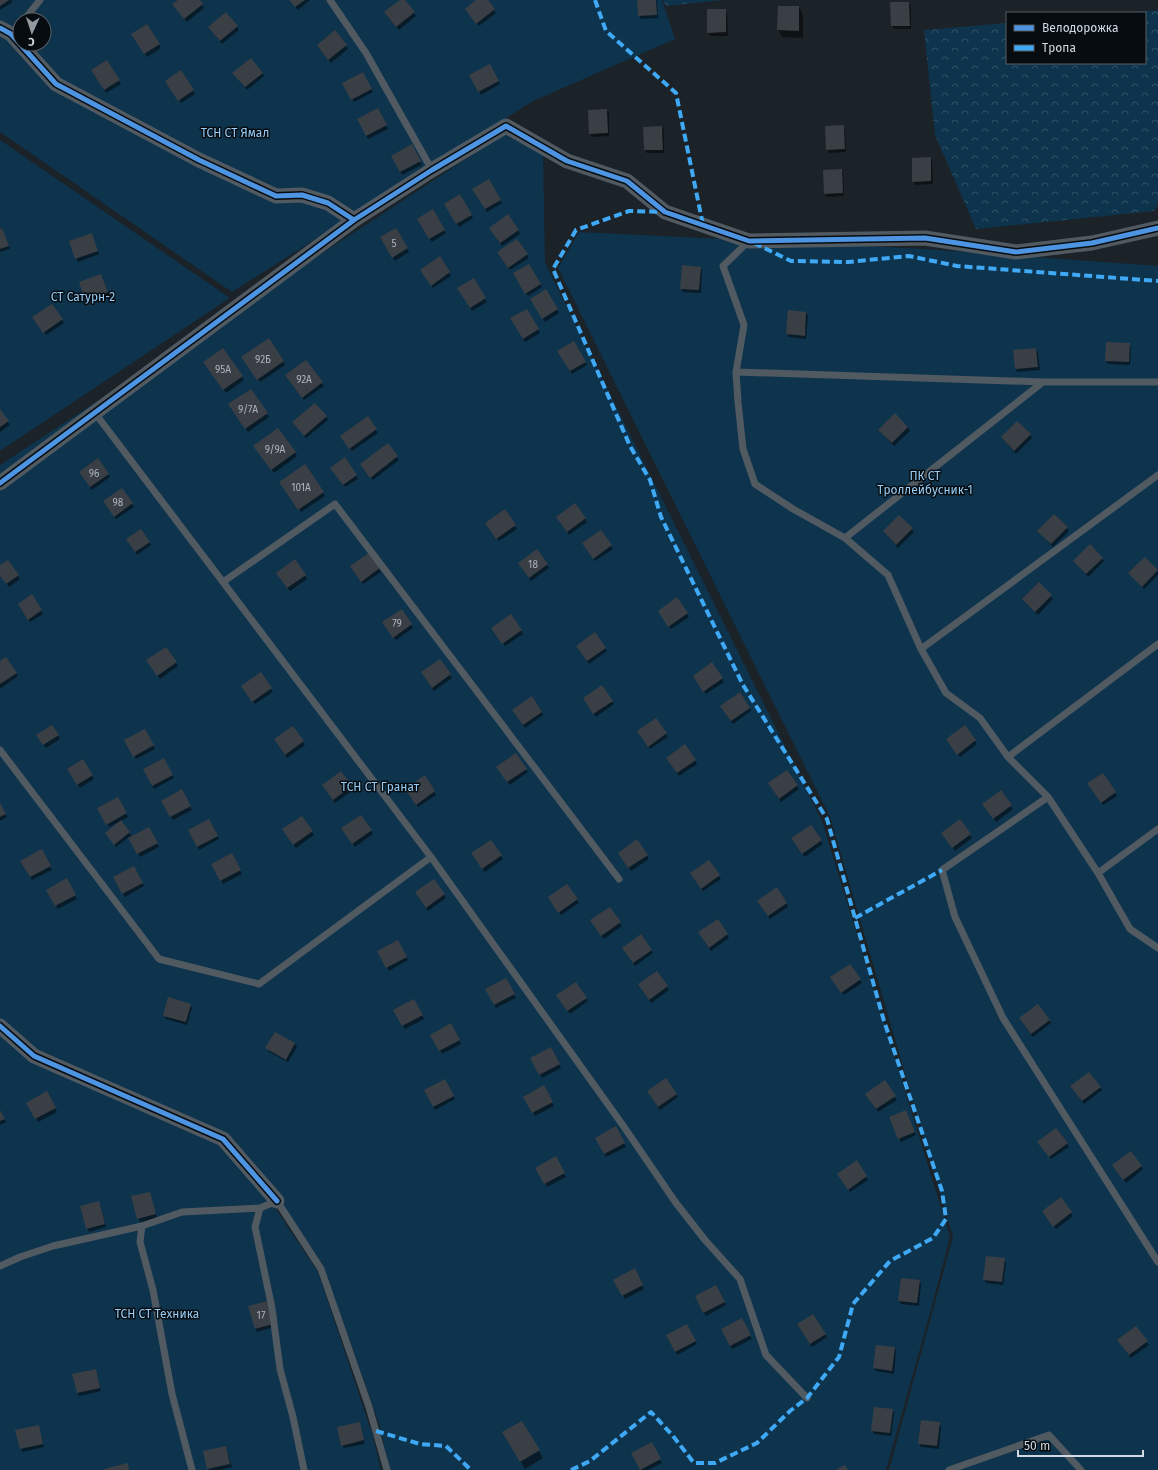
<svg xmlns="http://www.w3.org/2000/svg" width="1158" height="1470" font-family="'Fira Sans',sans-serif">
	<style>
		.forest { fill: url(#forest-crowns) }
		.garden { fill: #0e344d; fill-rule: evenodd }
		.shadow { fill: #0007 }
		.building { fill: #3a3f45 }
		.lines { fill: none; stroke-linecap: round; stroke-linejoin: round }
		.service { stroke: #515961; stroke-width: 7 }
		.minor { stroke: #515961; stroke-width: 15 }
		.quiet { stroke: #3fa9f5; stroke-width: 4; stroke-dasharray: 8 4; stroke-linecap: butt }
		.cycleway-casing { stroke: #060c10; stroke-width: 8 }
		.cycleway { stroke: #4d94e3; stroke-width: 5 }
		.labels { text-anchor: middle; stroke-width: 3; stroke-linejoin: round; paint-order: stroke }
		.number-label { font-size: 10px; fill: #abb3bb }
		.park-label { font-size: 12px; fill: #96ccf6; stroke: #060c10 }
	</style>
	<defs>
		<pattern id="forest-crowns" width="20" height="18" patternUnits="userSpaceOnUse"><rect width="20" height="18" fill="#0e344d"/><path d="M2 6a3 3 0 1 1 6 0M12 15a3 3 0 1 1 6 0" fill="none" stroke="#305166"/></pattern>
	</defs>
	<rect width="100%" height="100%" fill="#1b2228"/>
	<path class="forest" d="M663,0H722L666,6Z
		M1158,10V205L1154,211L976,229L935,135L924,30L1007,23V63H1145V13H1123Z"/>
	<path class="garden" d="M0,0H662L675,39L533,101L232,292L0,132ZM20,20H44V44H20Z
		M507,132L543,154L545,263L822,821L950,1237L933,1302L886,1470H390L379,1424L323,1265L227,1136L37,1051L0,1019V465Z
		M0,140L230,298L0,451Z
		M579,232L924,249L1158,266V1470H889L953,1237L830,817L558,268Z
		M0,1036L216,1143L270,1200L318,1272L373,1436L381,1470H0Z"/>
	<path class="shadow" d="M0,0H11L13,2L0,10Z
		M179,0H198L204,8L187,22L176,8Z
		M290,0H310L298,10Z
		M401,0H404L416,16L399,30L387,16Z
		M477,0H487L496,13L479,26L468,12Z
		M638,0H657L658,18L641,19L639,16Z
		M909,3L911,6V29H894L892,26Z
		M779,7H799L803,15V38L782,37L778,30Z
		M725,10L727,13L728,36H710L708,33Z
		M226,13L239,30L222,44L211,30Z
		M147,25L161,48L147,57L133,35Z
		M346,46L348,49L331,63L320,49Z
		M106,61L121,84L106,93L92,71Z
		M490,66L500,84L481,95L471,76Z
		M181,72L195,94L181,103L167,81Z
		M262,73L264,76L247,90L236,76Z
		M363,73L373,92L354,102L343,83Z
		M378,110L388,129L368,139L358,120Z
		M607,110L609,113V136L592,137L590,133Z
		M843,126L845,129L846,152L829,153L827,149Z
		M662,127L664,130V153H647L645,150Z
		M411,146L422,165L402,175L392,156Z
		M930,158L932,161L933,184L915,185L913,181Z
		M842,170L843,174L844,196L827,197L825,194Z
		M488,181L502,203L487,212L474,189Z
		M460,195L473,218L459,227L445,204Z
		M432,211L446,233L432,242L418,220Z
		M2,229L10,249L0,252V230Z
		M396,229L409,252L395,261L381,238Z
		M518,230L520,234L502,246L492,231Z
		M93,238L99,254L78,262L76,258Z
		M527,255L529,258L510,270L500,256Z
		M439,258L451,276L433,288L423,273Z
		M529,265L542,287L528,296L514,274Z
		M701,268L702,271L701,293L683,292L681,289Z
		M103,279L109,295L88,303L86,300Z
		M473,280L487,302L472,311L459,288Z
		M546,290L559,313L545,322L531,299Z
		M526,310L540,333L525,342L512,319Z
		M806,313L808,316L806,339L789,337L787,334Z
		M62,320L64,323L46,335L36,321Z
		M573,343L587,365L572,374L559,351Z
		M1129,344L1131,347L1130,365L1108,364L1106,361Z
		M223,349L244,380L226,393L207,366Z
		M1036,349L1038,352L1040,370L1017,372L1016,369Z
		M244,361H283L285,365L260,382Z
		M288,379L322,383L324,386L304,400Z
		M251,390L269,417L248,432L231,408Z
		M0,410L10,425L0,432Z
		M326,417L328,420L306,438L295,425Z
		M368,418L378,433L352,451L343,439Z
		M908,427L910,431L894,446L879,430Z
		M1030,435L1032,438L1016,454L1002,438Z
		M388,445L399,460L373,480L363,468Z
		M257,450L295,452L297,456L274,473Z
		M304,466L325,496L301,512L282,485Z
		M334,471L356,475L358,479L345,487Z
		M108,474L110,477L92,490L82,475Z
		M122,489L134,507L116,519L106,505Z
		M575,504L587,522L569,535L559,520Z
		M899,516L914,532L898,548L884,532Z
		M515,526L517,529L499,541L488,527Z
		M1067,528L1069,531L1053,547L1041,534Z
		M601,531L613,549L595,561L585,547Z
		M129,542H149L151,545L137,555Z
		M537,550L549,568L531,581L521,566Z
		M369,554L381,572L363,584L353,570Z
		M1102,558L1104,561L1088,577L1074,561Z
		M1145,558L1158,571V575L1144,589L1130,573Z
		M8,561L20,579L9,587L0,574V567Z
		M295,561L307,579L290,591L279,577Z
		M1039,583L1053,599L1038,615L1025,602Z
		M32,596L43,614L30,622L19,604Z
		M401,610L413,628L396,640L385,626Z
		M661,614H687L689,617L671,629Z
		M494,631H521L523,634L505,646Z
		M166,648L178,666L160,679L150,664Z
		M605,648L607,651L589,664L579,649Z
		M440,660L452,678L434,691L424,676Z
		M0,663L16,673L18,676L0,689Z
		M722,678L724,682L706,694L696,679Z
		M271,689L273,692L255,704L244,690Z
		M612,701L614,704L596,717L586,702Z
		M750,708L751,711L733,724L723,709Z
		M542,712L543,715L525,728L515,713Z
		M656,719L668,737L650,749L640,734Z
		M52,726L60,739L46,748L37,735Z
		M965,726L977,744L960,757L949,743Z
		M293,727L305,745L287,758L277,743Z
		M145,730L155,749L136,759L126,740Z
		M163,759L174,778L154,789L144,770Z
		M83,760L94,779L80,788L68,770Z
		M695,760L697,764L679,776L669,761Z
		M526,769L528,772L510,785L499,770Z
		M787,771L799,789L781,802L771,787Z
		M341,772L353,790L335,803L325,788Z
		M1102,774L1117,796L1103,805L1090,787Z
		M424,777L436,795L418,807L408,792Z
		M182,791L192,810L173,820L163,801Z
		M1000,791L1013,809L996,822L983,805Z
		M118,798L128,817L121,821L132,837L149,828L159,847L140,857L129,837L116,847L108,836L117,824V823L109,827L99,808Z
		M0,805L7,817L0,821Z
		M361,816L373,834L355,847L345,832Z
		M302,817L314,835L296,848L285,833Z
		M208,820L219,839L199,850L189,831Z
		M960,820L972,838L955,851L944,836Z
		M810,826L823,844L805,857L794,842Z
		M41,851L52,870L32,880L22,861Z
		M232,855L242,874L223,884L212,865Z
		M501,856L503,859L485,872L474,857Z
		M621,856H647L649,859L631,871Z
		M709,861L721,879L703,891L693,877Z
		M133,867L144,886L125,897L114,878Z
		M66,880L77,899L58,909L47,890Z
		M434,880L446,898L428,911L418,896Z
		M567,885L579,903L561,915L551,901Z
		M786,903L788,907L770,919L760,904Z
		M610,908L622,926L604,939L594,924Z
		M717,920L729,938L711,951L701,936Z
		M397,941L408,960L389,971L378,952Z
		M651,950L653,953L635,966L625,951Z
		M850,965L862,983L844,995L834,981Z
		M657,972L669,990L651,1003L641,988Z
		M505,979L516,998L496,1008L486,989Z
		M586,998L588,1001L570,1014L560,999Z
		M414,1000L424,1019L405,1029L394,1010Z
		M190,1005L192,1008L187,1025L166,1019L164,1016Z
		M1049,1020L1051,1023L1033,1037L1022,1022Z
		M451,1025L461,1044L442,1054L432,1035Z
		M275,1033L295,1044L297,1047L288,1062L269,1052L267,1048Z
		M550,1049L561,1068L542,1078L531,1059Z
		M444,1080L455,1099L435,1110L425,1091Z
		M544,1087L554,1106L535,1116L525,1097Z
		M1100,1087L1102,1090L1084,1104L1073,1089Z
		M47,1093L57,1112L38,1122L27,1103Z
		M676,1094L678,1097L660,1110L650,1095Z
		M868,1097H895L897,1100L878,1112Z
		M0,1112L6,1122L0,1125Z
		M907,1114L916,1135L901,1142L890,1118Z
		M615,1128L626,1147L606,1157L596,1138Z
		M1067,1143L1069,1147L1051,1159L1040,1145Z
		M556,1158L566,1177L547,1187L537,1168Z
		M856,1162L868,1180L850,1192L840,1177Z
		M1141,1166L1143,1169L1126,1183L1115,1168Z
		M149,1193L157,1218L140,1222L133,1197Z
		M1060,1198L1073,1216L1056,1229L1045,1215Z
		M100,1205L106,1227L89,1232L87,1228Z
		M1004,1259L1006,1263L1003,1285L986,1283L984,1279Z
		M634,1270L644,1289L625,1299L615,1280Z
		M919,1281L921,1284L919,1306L901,1304L899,1301Z
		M715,1286L726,1305L706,1316L696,1297Z
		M266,1302L274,1327L257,1332L255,1329Z
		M813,1315L827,1337L812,1347L798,1324Z
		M741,1320L752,1339L732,1349L722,1330Z
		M686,1325L697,1344L677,1355L667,1336Z
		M1136,1328L1149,1345L1131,1358L1121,1344Z
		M895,1348L896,1351L894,1374L876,1371L874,1368Z
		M95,1370L101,1391L79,1396L78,1393Z
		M892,1410L894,1414L891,1436L874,1434L872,1430Z
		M522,1422L543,1458L525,1469L503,1433Z
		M359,1423L365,1444L344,1448L342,1445Z
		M939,1423L941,1427L939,1449L921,1447L919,1443Z
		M38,1426L44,1447L22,1452L21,1448Z
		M651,1444L662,1463L648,1470H641L632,1454Z
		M226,1447L232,1467L220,1470H209L204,1452Z"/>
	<path class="building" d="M0,0H9L0,6Z
		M178,0H200L203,4L184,19L172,4Z
		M289,0H305L295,7Z
		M400,0H405L415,12L396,27L384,12Z
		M476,0H488L495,9L476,24L465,9Z
		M637,0H656L657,15L638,16Z
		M890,2H909L910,26H891Z
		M778,6H799V31L777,30Z
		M707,9H726V32L707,33Z
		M226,12L238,26L220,41L208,27Z
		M147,24L160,44L144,54L131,34Z
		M335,30L347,45L328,60L317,45Z
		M251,58L263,73L245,87L232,73Z
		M107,60L120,80L104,90L91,70Z
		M490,64L499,81L478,92L469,75Z
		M181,70L194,90L178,101L165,81Z
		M363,72L372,89L351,100L342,83Z
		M378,108L387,125L366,136L357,119Z
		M607,109L608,133L589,134L588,110Z
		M844,125L845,149L826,150L825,126Z
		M662,126L663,150H644L643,127Z
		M412,144L421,161L400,172L391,156Z
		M931,157V181L912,182V158Z
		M842,169L843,193L824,194L823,170Z
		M489,179L501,200L485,209L472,189Z
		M460,194L472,215L456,224L444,204Z
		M433,209L445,230L429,239L417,219Z
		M508,214L519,230L500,243L489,228Z
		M2,228L9,246L0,249V229Z
		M396,228L408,248L392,258L380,237Z
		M92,233L98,251L75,259L69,241Z
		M517,239L528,254L508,268L497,252Z
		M440,256L450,272L431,286L420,270Z
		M529,264L541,284L525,294L513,273Z
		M682,265L701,267L699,290L680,289Z
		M101,274L108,292L85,300L79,282Z
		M474,278L486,298L470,308L457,288Z
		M546,289L558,309L542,319L530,299Z
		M52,304L63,319L43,333L32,317Z
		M527,309L539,329L523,339L510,318Z
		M788,310L806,312L805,336L786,334Z
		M269,338L284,361L257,380L241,357Z
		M574,341L586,362L570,371L557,351Z
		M1106,342L1130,343L1129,362L1105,361Z
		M223,348L243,376L223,390L203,362Z
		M1036,348L1038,367L1015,369L1013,350Z
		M306,360L323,382L302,398L285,375Z
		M251,389L268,413L245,429L228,404Z
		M315,403L327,416L304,436L292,422Z
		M0,409L9,421L0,427Z
		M895,413L908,427L892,443L878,430Z
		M368,416L377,429L349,449L340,436Z
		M1017,421L1031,434L1014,451L1001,437Z
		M278,428L296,452L271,470L253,446Z
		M388,443L398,456L370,478L360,464Z
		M345,457L357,475L343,485L330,468Z
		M98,458L109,474L90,487L79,472Z
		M305,464L324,492L298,510L279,482Z
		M122,488L133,503L114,517L103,501Z
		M575,503L586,518L567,532L556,517Z
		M505,509L516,525L496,539L485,523Z
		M1054,514L1068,527L1051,544L1037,531Z
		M899,515L913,528L896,545L883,531Z
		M141,529L150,542L135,552L126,539Z
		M601,530L612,545L593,559L582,543Z
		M1090,544L1103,558L1086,574L1073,561Z
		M537,549L548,564L529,578L518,563Z
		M369,553L380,568L361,582L350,566Z
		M1145,557L1158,570L1142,587L1128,573Z
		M295,559L306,575L287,588L276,573Z
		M8,560L19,575L6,584L0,576V565Z
		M1039,582L1052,595L1035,612L1022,599Z
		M32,594L42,610L28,620L18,604Z
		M677,597L688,613L668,627L658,611Z
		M402,609L412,624L393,638L382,622Z
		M511,614L522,630L502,644L491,628Z
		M595,632L606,648L587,661L576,646Z
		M166,647L177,662L157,676L146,660Z
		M6,657L17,673L0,684V661Z
		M440,659L451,674L432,688L421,672Z
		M712,662L723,678L703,692L693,676Z
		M261,672L272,688L252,702L241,686Z
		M602,685L613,701L593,714L583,698Z
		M740,692L750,708L731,721L720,706Z
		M532,696L542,712L523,725L512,710Z
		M656,718L667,733L648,747L637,731Z
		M52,725L59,735L43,745L36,735Z
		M965,725L976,740L957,755L946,739Z
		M293,726L304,741L285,755L274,739Z
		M145,729L154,745L133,757L124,740Z
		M685,744L696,760L677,773L666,758Z
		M516,753L527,769L507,782L496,767Z
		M164,758L173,775L152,786L143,769Z
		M83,759L93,775L77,785L67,769Z
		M787,770L798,785L779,799L768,783Z
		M341,771L352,786L333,800L322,785Z
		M1103,773L1116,792L1101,803L1087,783Z
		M425,775L435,791L416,805L405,789Z
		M182,789L191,806L170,817L161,801Z
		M1001,790L1012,805L993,819L982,804Z
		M118,797L127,813L106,825L97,808Z
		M0,803L6,814L0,817Z
		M361,815L372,830L352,844L341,828Z
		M302,816L313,831L293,845L282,829Z
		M209,819L218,836L197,847L188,830Z
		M960,819L971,834L952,848L941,833Z
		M121,820L130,832L114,845L105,833Z
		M811,825L822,840L802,854L791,838Z
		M149,827L158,843L137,854L128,838Z
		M637,839L648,855L628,868L618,853Z
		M491,840L502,855L482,869L471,853Z
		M42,849L51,866L30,877L20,861Z
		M232,853L241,870L220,881L211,864Z
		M709,860L720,875L701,889L690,873Z
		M134,866L143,883L122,894L113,877Z
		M67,878L76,895L55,906L46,890Z
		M434,879L445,894L426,908L415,892Z
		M567,884L578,899L558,913L548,897Z
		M777,887L787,903L768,916L757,901Z
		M610,907L621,922L601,936L590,920Z
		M718,919L728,934L709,948L698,932Z
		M641,934L652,950L633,963L622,948Z
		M398,940L407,957L386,968L377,951Z
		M850,964L861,979L841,993L830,977Z
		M657,971L668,986L649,1000L638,984Z
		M506,978L515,994L494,1005L485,989Z
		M576,982L587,998L567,1011L556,995Z
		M168,997L191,1004L186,1022L163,1016Z
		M414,999L423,1015L402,1026L393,1010Z
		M1038,1004L1050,1020L1031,1034L1019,1018Z
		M451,1023L460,1040L439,1051L430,1035Z
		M275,1032L295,1043L286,1060L265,1048Z
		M551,1047L560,1064L539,1075L530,1058Z
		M1089,1072L1101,1087L1082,1101L1070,1086Z
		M666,1078L677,1094L658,1107L647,1091Z
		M445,1079L454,1096L433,1107L424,1090Z
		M885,1080L896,1096L876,1109L865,1094Z
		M544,1085L553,1102L532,1113L523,1097Z
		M47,1091L56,1108L35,1119L26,1103Z
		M0,1110L5,1119L0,1121Z
		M906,1110L915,1132L898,1139L889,1117Z
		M616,1126L625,1143L604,1154L595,1138Z
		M1056,1128L1068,1143L1049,1157L1037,1142Z
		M1131,1151L1142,1166L1123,1180L1112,1165Z
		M556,1156L565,1173L544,1184L535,1168Z
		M857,1160L867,1176L848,1190L837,1174Z
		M150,1192L156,1214L137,1219L131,1196Z
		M1061,1197L1072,1212L1053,1227L1042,1211Z
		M99,1201L105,1224L86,1229L80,1206Z
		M986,1256L1005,1258L1002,1282L983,1280Z
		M635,1268L643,1285L622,1296L613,1280Z
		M901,1278L920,1280L917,1303L898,1301Z
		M716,1285L725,1302L703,1313L695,1296Z
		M267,1301L273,1324L255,1329L248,1306Z
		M813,1314L826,1334L810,1344L797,1324Z
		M742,1318L751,1335L730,1346L721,1329Z
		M687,1324L696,1341L675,1352L666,1335Z
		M1136,1326L1148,1341L1129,1355L1117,1340Z
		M876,1345L895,1347L892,1371L873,1368Z
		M96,1369L100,1388L77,1393L72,1374Z
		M874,1407L893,1409L890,1433L871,1431Z
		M921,1420L940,1422L937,1446L918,1444Z
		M522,1421L540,1450L520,1462L502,1432Z
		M360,1422L364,1440L341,1446L337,1427Z
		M39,1425L43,1444L20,1449L15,1430Z
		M652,1442L661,1459L640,1470L631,1453Z
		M226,1446L230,1464L207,1469L203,1451Z
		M128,1463L129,1470H105L104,1469Z
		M845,1465L848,1470H836L839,1468Z"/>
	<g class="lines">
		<path class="service" d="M330,0L366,53L432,170
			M24,20L40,0
			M11,34L20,24
			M749,241L723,266L744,325L736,372L738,402L743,449L755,484L793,509L845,538L888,575L921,649L946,693L980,718L1008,757L1048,797L1098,873L1130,929L1158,948
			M736,372L1043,382H1158
			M95,413L431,857L622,1124L676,1203L705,1240L740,1279L766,1355L807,1398
			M845,538L1043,382
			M223,582L335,504L619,879
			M921,649L1158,475
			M0,750L159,959L259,984L431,857
			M1008,757L1158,644
			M1048,797L942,870L955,917L1003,1018L1158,1262
			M1098,873L1158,829
			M260,1208L255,1227L272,1308L280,1369L293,1417L304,1470
			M142,1226L140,1242L153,1290L172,1394L192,1470
			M0,1266L20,1257L53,1246L142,1226L182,1212L260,1208L277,1201L321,1269L369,1407L387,1470
			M949,1470L1049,1435L1081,1470"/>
		<path class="minor" d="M0,28L11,34L56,84L199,160L276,196L302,195L328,203L354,220
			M0,483L354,220L432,170L506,126L567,161L627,181L665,212L749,241L925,238L1016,252L1092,243L1158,228
			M0,1026L34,1056L223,1139L277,1201"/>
		<path class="quiet" d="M595,0L606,31L676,93L703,225
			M754,243L791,261L848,262L909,256L957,266L1158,281
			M855,918L942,870
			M376,1431L420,1444L446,1446L471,1470
			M571,1470L590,1461L651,1412L673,1436L694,1463H715L757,1443L790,1411L807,1398L839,1357L853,1304L890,1261L933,1238L946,1219L942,1191L884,1021L827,819L743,685L661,517L650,480L630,446L553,269L576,230L629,211L663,212"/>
		<g class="cycleway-casing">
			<path id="cycleway" d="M0,28L11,34L56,84L199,160L276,196L302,195L328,203L354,220
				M0,483L354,220L432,170L506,126L567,161L627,181L665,212L749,241L925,238L1016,252L1092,243L1158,228
				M0,1026L34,1056L223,1139L277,1201"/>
		</g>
		<use href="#cycleway" class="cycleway"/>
	</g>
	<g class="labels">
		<g class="number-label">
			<text x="394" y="247">5</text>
			<text x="263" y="363">92Б</text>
			<text x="223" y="373">95А</text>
			<text x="304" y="383">92А</text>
			<text x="248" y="413">9/7А</text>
			<text x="275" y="453">9/9А</text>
			<text x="94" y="477">96</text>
			<text x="301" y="491">101А</text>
			<text x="118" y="506">98</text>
			<text x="533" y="568">18</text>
			<text x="397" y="627">79</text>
			<text x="261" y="1319">17</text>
		</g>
		<g class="park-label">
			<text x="235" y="137">ТСН СТ Ямал</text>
			<text x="83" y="301">СТ Сатурн-2</text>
			<text x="925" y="480">ПК СТ<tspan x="925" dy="14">Троллейбусник-1</tspan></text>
			<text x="380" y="791">ТСН СТ Гранат</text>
			<text x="157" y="1318">ТСН СТ Техника</text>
		</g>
	</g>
	<rect x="1006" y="12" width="140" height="52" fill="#060c10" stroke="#575e64"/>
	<rect x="1014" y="25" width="20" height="6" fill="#4d94e3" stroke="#575e64"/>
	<text x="1042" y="32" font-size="12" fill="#d1dae2">Велодорожка</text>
	<rect x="1014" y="45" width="20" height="6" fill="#3fa9f5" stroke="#575e64"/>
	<text x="1042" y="52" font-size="12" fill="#d1dae2">Тропа</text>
	<g transform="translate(32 32) rotate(183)"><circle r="19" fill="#060c10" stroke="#575e64"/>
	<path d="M0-3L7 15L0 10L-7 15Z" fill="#919aa1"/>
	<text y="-6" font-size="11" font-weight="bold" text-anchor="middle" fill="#d1dae2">С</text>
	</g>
	<path d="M1018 1450v6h125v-6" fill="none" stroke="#d1dae2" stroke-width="2"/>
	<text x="1024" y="1450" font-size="12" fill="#d1dae2" stroke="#060c10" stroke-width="3" paint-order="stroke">50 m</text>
</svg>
